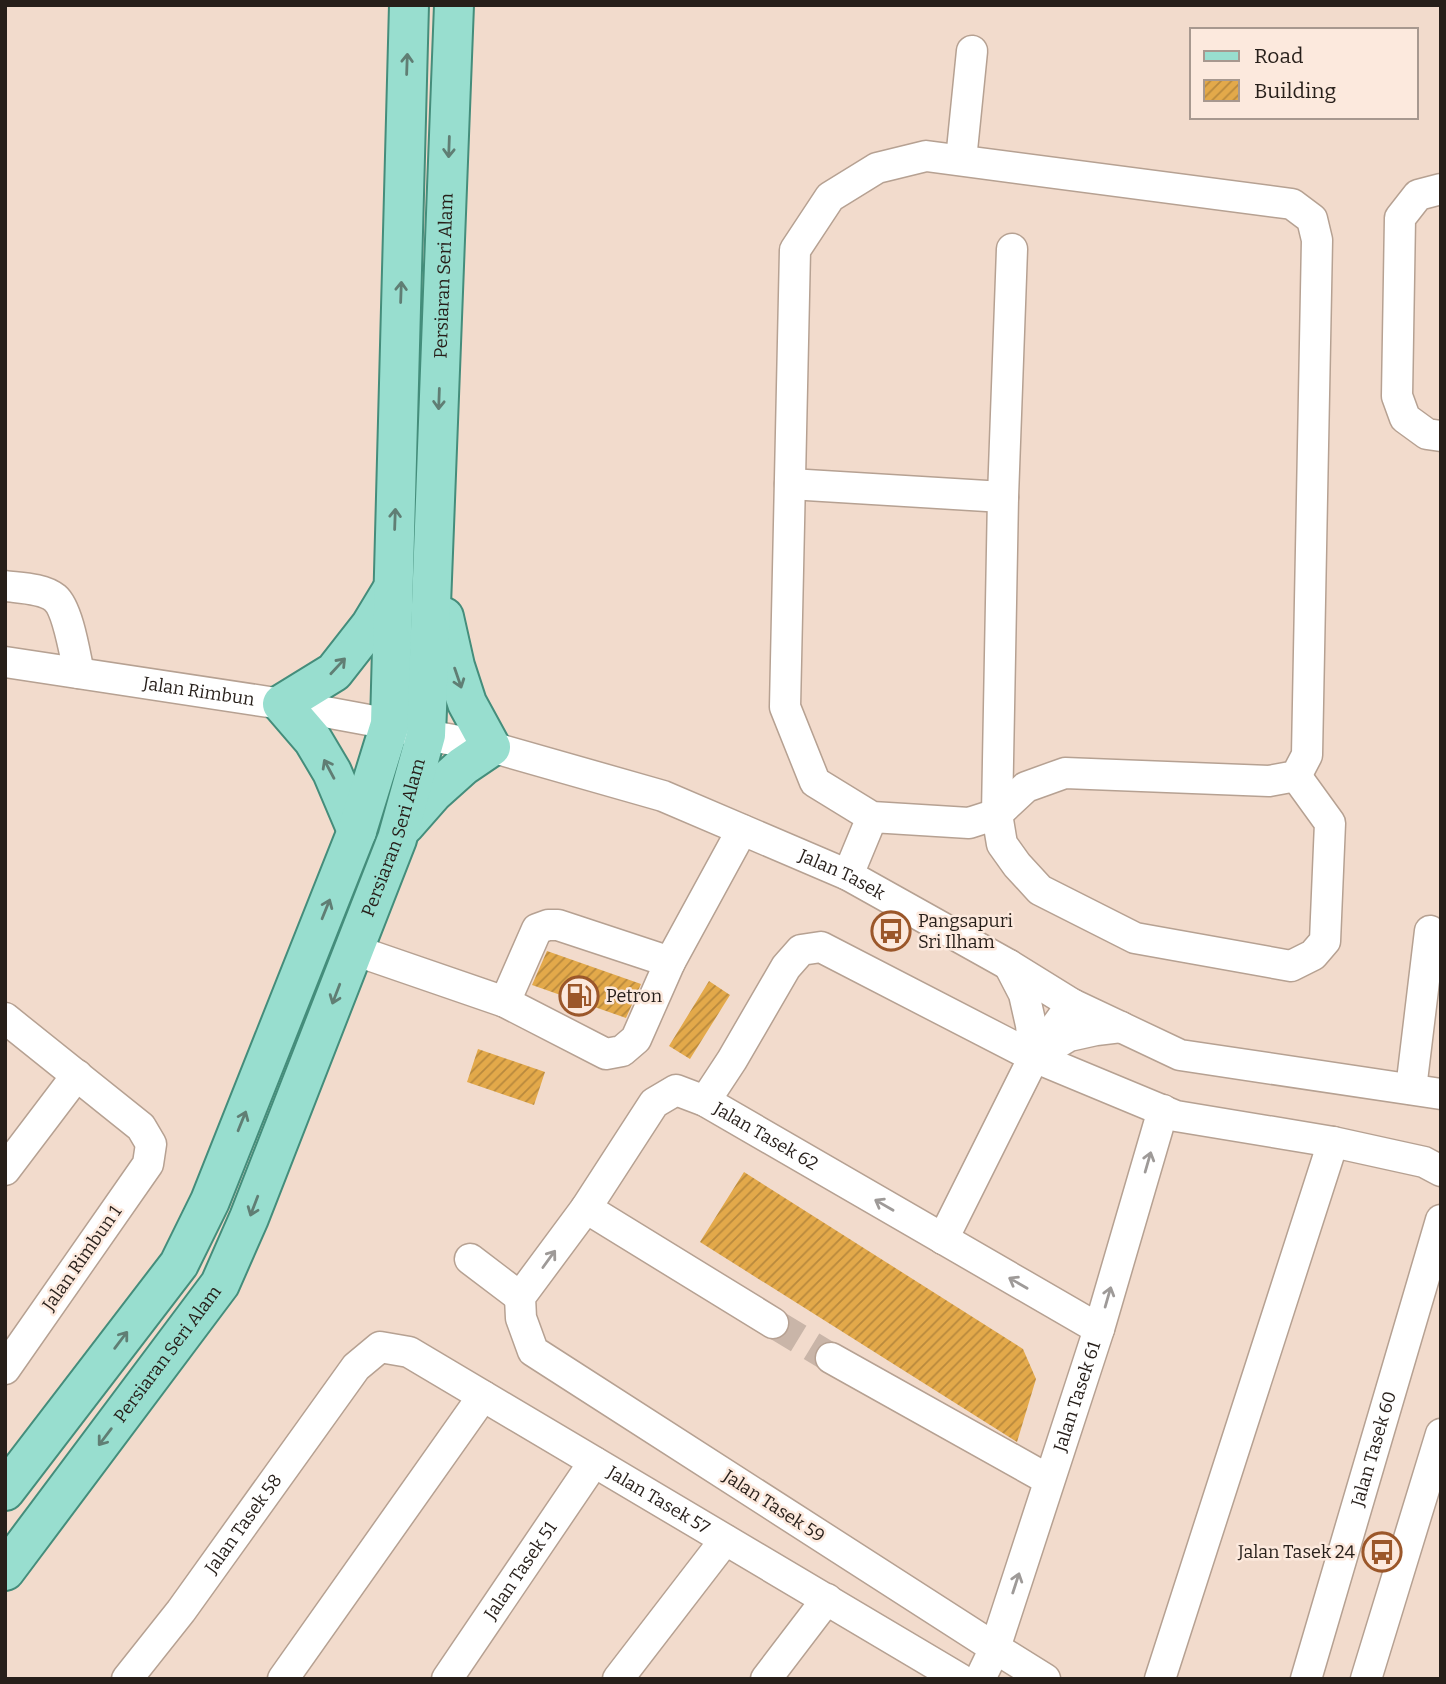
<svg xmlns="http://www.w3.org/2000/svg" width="1446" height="1684" font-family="Bitter,serif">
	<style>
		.building { fill: url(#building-hatch) }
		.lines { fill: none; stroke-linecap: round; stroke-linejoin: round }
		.minor-tunnel { stroke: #c9b5a8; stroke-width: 30; stroke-dasharray: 30 15; stroke-linecap: butt }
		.minor-casing { stroke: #b6a192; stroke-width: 33 }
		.major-casing { stroke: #448d7b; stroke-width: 42 }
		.minor { stroke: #fff; stroke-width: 30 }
		.major { stroke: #98decf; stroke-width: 38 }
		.oneway { stroke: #607e74 }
		.oneway2 { stroke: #9e9a98 }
		.labels { text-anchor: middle; stroke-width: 5; stroke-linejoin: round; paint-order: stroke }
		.street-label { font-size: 18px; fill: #271f1a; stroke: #fce9dd }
		.poi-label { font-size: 18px; fill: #271f1a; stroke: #fce9dd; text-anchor: start }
	</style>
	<defs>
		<pattern id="building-hatch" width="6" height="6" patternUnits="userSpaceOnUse" patternTransform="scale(1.75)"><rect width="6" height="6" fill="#e3a94a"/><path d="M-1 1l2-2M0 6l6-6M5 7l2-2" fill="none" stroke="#b8893d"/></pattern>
	</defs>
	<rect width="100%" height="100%" fill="#f2dbcc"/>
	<path class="building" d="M547,951L641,984L626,1018L532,985Z
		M709,981L730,995L690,1059L669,1046Z
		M478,1049L545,1072L534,1105L467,1082Z
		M744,1172L1023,1349L1036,1379L1017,1442L700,1242Z"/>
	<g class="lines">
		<path class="minor-tunnel" d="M773,1323L831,1358"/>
		<g class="minor-casing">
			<g id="minor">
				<path d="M961,160L972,51"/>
				<path d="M1441,189L1418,195L1400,218L1397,396L1405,418L1427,434L1441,436"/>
				<path d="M1012,249L1003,497L997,814L1002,844L1017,865L1040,890L1135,938L1291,966L1313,955L1325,941L1330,823L1296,776"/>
				<path d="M790,484L1003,497"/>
				<path d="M5,586C20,588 43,588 55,598C68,609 75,655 79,673"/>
				<path id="s1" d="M5,662L282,704L390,724L426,735L491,747L663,796L848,875L1009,965L1072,1004L1180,1055L1441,1094"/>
				<path d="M848,875L872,817L969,823L997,814L1026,787L1065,773L1269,781L1296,776L1307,755L1317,240L1312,219L1292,204L926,156L877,168L830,197L795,250L785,707L815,782L872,817"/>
				<path d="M354,950L505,1002L606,1054L622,1051L636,1039L670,962L742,830"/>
				<path d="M1009,965L1024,994L1031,1025L1034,1057"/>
				<path d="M505,1002L537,929L548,925H558L670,962"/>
				<path d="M5,1018L141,1127L151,1144L148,1164L5,1369"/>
				<path d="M1041,1053L1069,1036L1096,1030L1121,1027"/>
				<path d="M1411,1089L1430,931"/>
				<path d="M705,1101L732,1060L786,967L801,950L821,947L1034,1057L1176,1116L1333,1142L1424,1162L1441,1171"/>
				<path d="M5,1170L77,1075"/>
				<path d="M586,1208L773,1323"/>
				<path d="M943,1239L1034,1057L1072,1004"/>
				<path d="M470,1259L520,1297"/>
				<path d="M831,1358L1049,1480"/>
				<path id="s2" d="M127,1679L181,1611L356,1367L380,1347L409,1352L960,1679"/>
				<path d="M283,1679L483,1396"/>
				<path id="s3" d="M447,1679L594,1462"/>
				<path d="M618,1679L725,1540"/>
				<path d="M766,1679L827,1599"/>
				<path id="s4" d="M980,1679L995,1648L1099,1329L1163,1110"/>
				<path id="s5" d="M1045,1679L995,1648L533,1351L521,1318L520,1297L586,1208L654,1103L676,1090L705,1101L1099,1329"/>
				<path d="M1160,1679L1333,1142"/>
				<path id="s6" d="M1306,1679L1441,1220"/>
				<path d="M1366,1679L1441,1434"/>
			</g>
		</g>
		<g class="major-casing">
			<g id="major">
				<path d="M405,825L434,792L463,766L491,747L467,703L455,666L444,617"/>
				<path d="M357,831L332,772L313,740L282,704L334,672L370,626L393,588"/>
				<path d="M5,1491L179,1264L210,1201L357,831L390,724L409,5"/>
				<path id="s7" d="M5,1571L220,1284L249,1218L397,839L426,735L454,5"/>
			</g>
		</g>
		<use href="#minor" class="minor"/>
		<use href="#major" class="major"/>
	</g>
	<defs><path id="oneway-shaft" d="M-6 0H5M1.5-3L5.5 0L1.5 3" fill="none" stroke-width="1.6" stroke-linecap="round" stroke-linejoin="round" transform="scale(1.75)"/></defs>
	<g class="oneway">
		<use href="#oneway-shaft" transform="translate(407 64) rotate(-88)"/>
		<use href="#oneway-shaft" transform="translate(449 147) rotate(92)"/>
		<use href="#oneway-shaft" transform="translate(401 292) rotate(-88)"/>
		<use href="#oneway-shaft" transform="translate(439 399) rotate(92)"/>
		<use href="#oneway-shaft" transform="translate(395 519) rotate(-88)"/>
		<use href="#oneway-shaft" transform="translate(338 666) rotate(-47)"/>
		<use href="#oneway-shaft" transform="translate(458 678) rotate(71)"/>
		<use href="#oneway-shaft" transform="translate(329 769) rotate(-118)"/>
		<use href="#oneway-shaft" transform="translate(326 909) rotate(-68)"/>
		<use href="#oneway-shaft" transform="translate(336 994) rotate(111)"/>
		<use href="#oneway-shaft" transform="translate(242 1121) rotate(-68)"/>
		<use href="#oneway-shaft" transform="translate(254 1206) rotate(111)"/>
		<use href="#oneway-shaft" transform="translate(121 1340) rotate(-53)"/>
		<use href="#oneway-shaft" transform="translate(105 1437) rotate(127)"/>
	</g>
	<g class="oneway2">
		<use href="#oneway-shaft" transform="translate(1148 1162) rotate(-74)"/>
		<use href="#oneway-shaft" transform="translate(884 1205) rotate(-150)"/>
		<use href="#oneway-shaft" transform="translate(549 1259) rotate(-54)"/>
		<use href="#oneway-shaft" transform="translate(1018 1283) rotate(-150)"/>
		<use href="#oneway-shaft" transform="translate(1108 1297) rotate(-74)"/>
		<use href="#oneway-shaft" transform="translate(1016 1583) rotate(-72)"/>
	</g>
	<defs>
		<g id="bus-ring" transform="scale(2.0125)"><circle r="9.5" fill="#fce9dd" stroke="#9b572a" stroke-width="1.5"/><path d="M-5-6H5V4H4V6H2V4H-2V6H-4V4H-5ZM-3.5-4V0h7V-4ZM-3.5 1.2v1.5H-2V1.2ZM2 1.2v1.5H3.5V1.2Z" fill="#9b572a"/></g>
		<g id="fuel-ring" transform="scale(2.0125)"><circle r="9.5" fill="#fce9dd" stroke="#9b572a" stroke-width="1.5"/><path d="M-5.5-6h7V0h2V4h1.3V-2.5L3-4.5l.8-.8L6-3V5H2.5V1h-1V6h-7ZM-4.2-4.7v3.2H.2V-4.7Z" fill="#9b572a"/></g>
	</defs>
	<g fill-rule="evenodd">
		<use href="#bus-ring" x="891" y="931"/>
		<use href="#fuel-ring" x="579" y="996"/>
		<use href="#bus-ring" x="1382" y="1552"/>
	</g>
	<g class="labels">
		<g class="street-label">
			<text dy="6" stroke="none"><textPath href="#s7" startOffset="1405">Persiaran Seri Alam</textPath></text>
			<text dy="6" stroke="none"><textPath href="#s1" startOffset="196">Jalan Rimbun</textPath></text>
			<text dy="6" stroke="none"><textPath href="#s7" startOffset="838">Persiaran Seri Alam</textPath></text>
			<text dy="6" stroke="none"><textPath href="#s1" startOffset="868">Jalan Tasek</textPath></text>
			<text dy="6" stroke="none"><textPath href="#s5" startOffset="1027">Jalan Tasek 62</textPath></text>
			<text transform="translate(82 1258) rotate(-55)" y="6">Jalan Rimbun 1</text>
			<text dy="6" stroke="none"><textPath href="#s7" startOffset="271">Persiaran Seri Alam</textPath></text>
			<text dy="6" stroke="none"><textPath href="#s4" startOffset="299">Jalan Tasek 61</textPath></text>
			<text dy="6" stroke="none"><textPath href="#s6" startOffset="240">Jalan Tasek 60</textPath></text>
			<text dy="6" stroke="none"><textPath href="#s2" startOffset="738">Jalan Tasek 57</textPath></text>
			<text transform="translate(774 1506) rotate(33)" y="6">Jalan Tasek 59</text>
			<text dy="6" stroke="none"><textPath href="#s2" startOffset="194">Jalan Tasek 58</textPath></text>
			<text dy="6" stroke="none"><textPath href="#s3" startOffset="131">Jalan Tasek 51</textPath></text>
		</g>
		<g class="poi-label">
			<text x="918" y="927">Pangsapuri<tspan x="918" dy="21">Sri Ilham</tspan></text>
			<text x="606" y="1002">Petron</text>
			<text x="1355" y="1558" text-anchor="end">Jalan Tasek 24</text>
		</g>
	</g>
	<rect width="1446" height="1684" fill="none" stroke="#271f1a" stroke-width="14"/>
	<rect x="1190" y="28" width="228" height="91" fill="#fce9dd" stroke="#a7988f" stroke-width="2"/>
	<rect x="1204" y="51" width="35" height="10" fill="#98decf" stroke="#a7988f" stroke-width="2"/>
	<text x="1254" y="63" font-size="21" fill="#271f1a">Road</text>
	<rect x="1204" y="80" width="35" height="21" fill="url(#building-hatch)" stroke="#a7988f" stroke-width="2"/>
	<text x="1254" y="98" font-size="21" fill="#271f1a">Building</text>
</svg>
